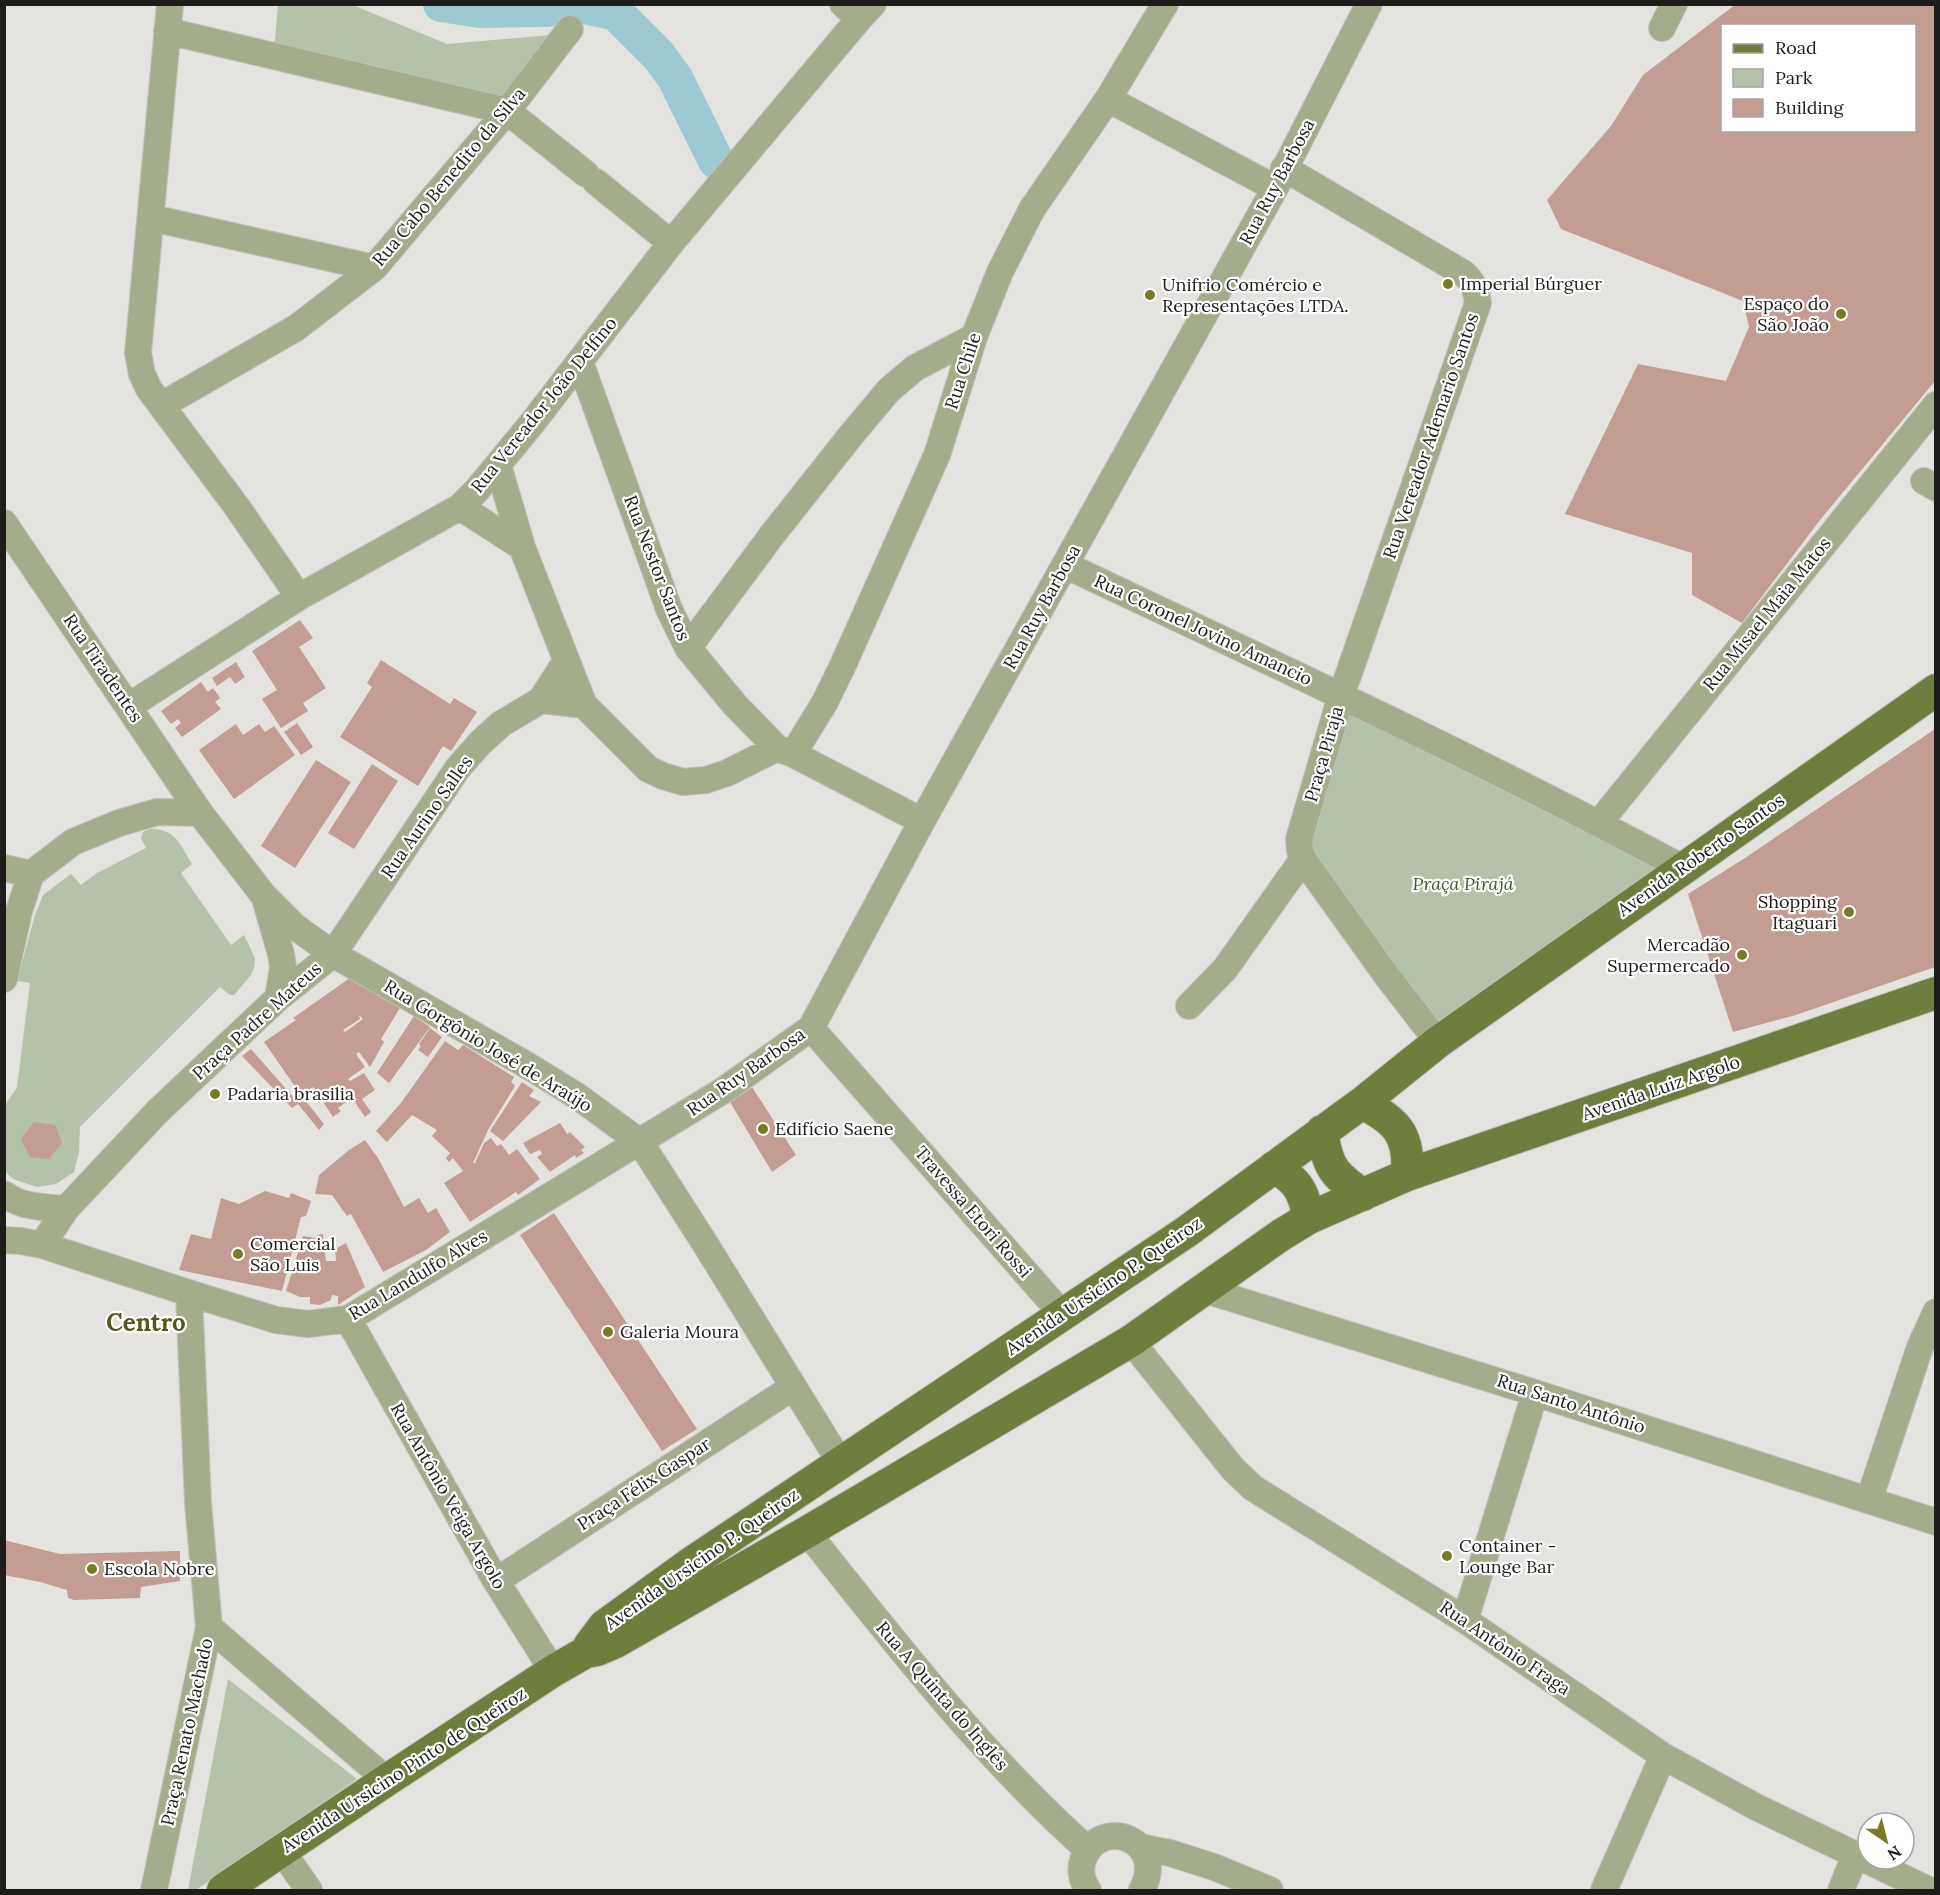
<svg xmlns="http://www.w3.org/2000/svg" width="1940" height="1895" font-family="Lora,serif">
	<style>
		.green { fill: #b4c2aa }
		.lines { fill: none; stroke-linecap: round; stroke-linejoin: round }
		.river { stroke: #9dc9d1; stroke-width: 36 }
		.building { fill: #c39c94; fill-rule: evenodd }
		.minor-casing { stroke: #c1bfbd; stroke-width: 28 }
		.major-casing { stroke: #c1bfbd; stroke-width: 34 }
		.minor { stroke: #a3ad8b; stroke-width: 26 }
		.major { stroke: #6e7e3d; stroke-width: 32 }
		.poi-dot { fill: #797a22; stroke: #fff; stroke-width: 2 }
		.labels { text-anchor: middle; stroke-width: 4.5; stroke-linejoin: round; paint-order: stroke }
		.street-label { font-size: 18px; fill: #1d1c1b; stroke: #fff }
		.poi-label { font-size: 18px; fill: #1d1c1b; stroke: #fff; text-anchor: start }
		.park-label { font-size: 18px; font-style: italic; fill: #3f592a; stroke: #fff }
		.district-label { font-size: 24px; font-weight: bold; fill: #55561b; stroke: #fff }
	</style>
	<rect width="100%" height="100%" fill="#e5e3e0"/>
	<path class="green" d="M278,5H353L447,44L562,34L503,108L274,50Z
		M1341,696L1683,868L1438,1042L1303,859Z
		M150,829C176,828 180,845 192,864L181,873L231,945L244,935L255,958L254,968L251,975L234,995H230L220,987L80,1127L79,1152L74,1172L56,1184L37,1187L13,1179L5,1171L4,1107L17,1087L30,983L17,981L35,915L43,895L71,874L81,885L97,873L146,848L141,838L143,832Z
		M228,1679L357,1779L196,1890H188Z"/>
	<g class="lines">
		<path class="river" d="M441,4L480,10L545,9L585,6L616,13L659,56L675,78L716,161"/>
	</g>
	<path class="building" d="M1736,4H1935V381L1820,520L1742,623L1692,595V553L1565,514L1638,364L1726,381L1749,327L1743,301L1561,229L1547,200L1611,126L1643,75ZM1722,26H1914V130H1722Z
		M300,620L313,638L299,647L326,688L303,703L308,711L281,728L262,699L277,690L252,651Z
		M381,660L450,704L454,698L477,712L451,751L443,746L418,786L340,737L372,687L367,683Z
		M236,662L245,677L235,684L230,677L217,686L212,678Z
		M201,682L208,692L213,688L220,698L215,702L221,709L182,737L175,728L181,723L178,719L171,724L161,711Z
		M297,723L313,747L301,755L284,732Z
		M236,724L243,735L259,724L265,732L274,726L295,755L234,799L199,750Z
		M1935,729V967L1796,1015L1733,1032L1688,894L1745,858Z
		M316,760L351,782L295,868L261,846Z
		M372,764L398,781L354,849L328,833Z
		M350,978L400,1008L381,1039L384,1042L370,1067L359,1052L356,1054L365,1067L348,1079L350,1081L364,1073L375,1090L362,1099L371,1112L365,1117L352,1098L338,1108L341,1111L333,1117L313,1087L301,1095L324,1124L319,1130L298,1104L292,1108L242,1056L251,1049L295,1099L300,1094L301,1095L264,1042L296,1020L293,1018ZM359,1015L363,1019L345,1032L343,1030L360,1019Z
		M414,1016L430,1027L389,1083L377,1073Z
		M430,1028L442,1037L428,1057L418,1050L421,1046L419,1044Z
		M445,1041L458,1050L463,1045L514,1077L511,1082L515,1086L488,1130L473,1163H475L484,1143L491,1138L497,1146L501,1144L509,1155L517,1149L540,1179L518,1195L516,1192L470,1222L444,1183L463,1171L453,1158L449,1162L446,1158L450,1153L432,1136L437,1130L412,1115L387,1142L376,1131L401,1103Z
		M522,1082L534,1090L529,1096L541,1102L503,1141L490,1131Z
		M752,1087L796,1155L772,1172L730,1102Z
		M34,1122L55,1125L62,1143L49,1159L30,1157L21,1139Z
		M560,1123L567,1134L570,1132L585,1147L581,1150L584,1153L576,1158L575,1155L550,1172L537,1157L542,1154L540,1150L530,1154L523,1143Z
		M365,1140L378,1158L404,1207L419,1198L428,1213L436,1208L450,1232L426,1250L383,1272L351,1214L347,1216L332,1195L315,1194L319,1175L349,1150Z
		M265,1191L289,1198L291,1193L311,1201L306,1216L301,1217L282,1291L179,1270L191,1234L211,1239L221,1198L239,1204Z
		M554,1213L697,1429L662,1451L520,1235Z
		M323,1234L326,1261H336L335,1249L346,1243L365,1287L338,1305V1296L332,1295L331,1300L320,1305L310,1304V1297H300L286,1291L303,1236L316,1238L317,1235Z
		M4,1540L60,1554L180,1551V1581L141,1587L140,1598L74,1600L68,1598L67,1590L40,1582L4,1575Z"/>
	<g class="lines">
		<g class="minor-casing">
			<path id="minor" d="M170,4L138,353L142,374L149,389L237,507L299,597
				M843,4L859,19
				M1662,28L1674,4
				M167,31L507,111L586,174
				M1108,99L1275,188
				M1284,168L1463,273C1473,282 1476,289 1478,303L1341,696L1299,839L1300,851L1303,859L1387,976L1438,1042
				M596,182L671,243
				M152,218L374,268
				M580,362L669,609L688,648L735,705L777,748L793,754L922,821
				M162,405L296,328L374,268L507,111L570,29
				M498,465L522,547L584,705
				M1924,481L1936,488
				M460,507L522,547
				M4,523L200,813L264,896L294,926L333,954L530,1067L577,1096L640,1142L704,1242L840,1462
				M1065,565C1272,663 1481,760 1683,868
				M688,648L772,535L852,434L889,390L915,368L974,337
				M541,700L584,705L648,769L663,776L683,782L706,780L727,773L777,748
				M129,706L299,597L460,507L477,490L533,422L671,243L859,19L873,4
				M793,754L825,702L843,665L937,455L974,337L1000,272L1032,209L1108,99L1165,4
				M1599,823L1936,405
				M4,868L31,874
				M266,902L281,954L283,967L278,998
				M4,979L19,911L31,874L73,842L119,823L157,812L200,813
				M1189,1006L1225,969L1303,859
				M811,1028L1063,1315
				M4,1194C23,1208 44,1207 66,1209
				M4,1240L21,1241L42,1245L189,1293L276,1320L308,1324L348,1319L724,1090L811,1028L922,821L1275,188L1369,4
				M42,1245L66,1209L157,1112L278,998L333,954L458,768L481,742L501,724L541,700L566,661
				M1205,1290L1535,1393L1936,1522
				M348,1319L496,1581L553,1671
				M1131,1341L1233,1469L1253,1488L1465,1620L1663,1756L1756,1807L1929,1890
				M1869,1500L1920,1347L1936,1312
				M807,1532C895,1643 982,1755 1088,1850
				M496,1581L793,1387
				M1465,1620L1535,1393
				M209,1627L387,1780
				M1140,1847L1170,1853L1214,1867L1270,1890
				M281,1850L309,1890
				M154,1890L209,1627L198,1503L189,1293
				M1088,1890C1081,1880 1079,1867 1085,1855C1105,1816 1167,1842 1142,1890
				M1604,1890L1663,1756
				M1841,1890L1855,1856"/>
		</g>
		<g class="major-casing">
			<path id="major" d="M1362,1103C1397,1121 1410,1135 1407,1175
				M1322,1131C1327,1167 1334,1175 1363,1195
				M1274,1167C1298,1181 1303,1190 1309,1218
				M589,1646L604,1626L691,1563L1186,1232L1362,1103L1438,1042L1936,690
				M223,1890L387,1780L553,1671L586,1652L597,1650L616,1642L807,1532L1131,1341L1281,1235L1309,1218L1407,1175L1936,993"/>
		</g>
		<use href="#minor" class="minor"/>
		<use href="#major" class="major"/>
	</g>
	<g class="poi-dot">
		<circle cx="1448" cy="284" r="6"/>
		<circle cx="1150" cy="295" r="6"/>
		<circle cx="1841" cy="314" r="6"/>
		<circle cx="1849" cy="912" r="6"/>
		<circle cx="1742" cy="955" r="6"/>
		<circle cx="215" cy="1094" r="6"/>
		<circle cx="763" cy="1129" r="6"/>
		<circle cx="238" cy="1254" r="6"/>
		<circle cx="608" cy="1332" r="6"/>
		<circle cx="1447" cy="1556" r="6"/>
		<circle cx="92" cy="1569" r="6"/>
	</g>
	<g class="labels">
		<g class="street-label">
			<text transform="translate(449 177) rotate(-50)" y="6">Rua Cabo Benedito da Silva</text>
			<text transform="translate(1277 182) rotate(-62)" y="6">Rua Ruy Barbosa</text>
			<text transform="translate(963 371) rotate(-72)" y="6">Rua Chile</text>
			<text transform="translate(544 405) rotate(-51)" y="6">Rua Vereador João Delfino</text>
			<text transform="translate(1431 436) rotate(-71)" y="6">Rua Vereador Ademario Santos</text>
			<text transform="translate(657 568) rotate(69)" y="6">Rua Nestor Santos</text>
			<text transform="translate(1042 607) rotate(-61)" y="6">Rua Ruy Barbosa</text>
			<text transform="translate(1767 614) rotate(-51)" y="6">Rua Misael Maia Matos</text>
			<text transform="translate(1203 630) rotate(25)" y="6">Rua Coronel Jovino Amancio</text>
			<text transform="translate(103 668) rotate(56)" y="6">Rua Tiradentes</text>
			<text transform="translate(1324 754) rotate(-74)" y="6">Praça Piraja</text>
			<text transform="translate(427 817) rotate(-55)" y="6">Rua Aurino Salles</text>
			<text transform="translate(1701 855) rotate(-35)" y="6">Avenida Roberto Santos</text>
			<text transform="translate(257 1021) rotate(-42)" y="6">Praça Padre Mateus</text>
			<text transform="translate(488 1046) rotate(31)" y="6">Rua Gorgônio José de Araújo</text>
			<text transform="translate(746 1072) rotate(-35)" y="6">Rua Ruy Barbosa</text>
			<text transform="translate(1661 1088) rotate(-19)" y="6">Avenida Luiz Argolo</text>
			<text transform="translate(973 1212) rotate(49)" y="6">Travessa Etori Rossi</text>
			<text transform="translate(418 1275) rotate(-31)" y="6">Rua Landulfo Alves</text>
			<text transform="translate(1104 1286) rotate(-34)" y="6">Avenida Ursicino P. Queiroz</text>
			<text transform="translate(1571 1404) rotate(18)" y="6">Rua Santo Antônio</text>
			<text transform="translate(644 1484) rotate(-33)" y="6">Praça Félix Gaspar</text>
			<text transform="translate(448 1496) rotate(60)" y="6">Rua Antônio Veiga Argolo</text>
			<text transform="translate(702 1559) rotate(-35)" y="6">Avenida Ursicino P. Queiroz</text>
			<text transform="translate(1505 1648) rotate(34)" y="6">Rua Antônio Fraga</text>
			<text transform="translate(942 1696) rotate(49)" y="6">Rua A Quinta do Inglês</text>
			<text transform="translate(187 1732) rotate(-78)" y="6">Praça Renato Machado</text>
			<text transform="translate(404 1770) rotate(-33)" y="6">Avenida Ursicino Pinto de Queiroz</text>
		</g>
		<g class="poi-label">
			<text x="1460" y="290">Imperial Búrguer</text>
			<text x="1162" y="291">Unifrio Comércio e<tspan x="1162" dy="21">Representações LTDA.</tspan></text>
			<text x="1829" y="310" text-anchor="end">Espaço do<tspan x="1829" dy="21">São João</tspan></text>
			<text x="1837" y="908" text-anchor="end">Shopping<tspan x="1837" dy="21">Itaguari</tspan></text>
			<text x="1730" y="951" text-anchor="end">Mercadão<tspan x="1730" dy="21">Supermercado</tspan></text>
			<text x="227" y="1100">Padaria brasilia</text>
			<text x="775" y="1135">Edifício Saene</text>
			<text x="250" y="1250">Comercial<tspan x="250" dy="21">São Luis</tspan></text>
			<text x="620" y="1338">Galeria Moura</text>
			<text x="1459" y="1552">Container -<tspan x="1459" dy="21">Lounge Bar</tspan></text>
			<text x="104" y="1575">Escola Nobre</text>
		</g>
		<g class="park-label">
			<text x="1463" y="890">Praça Pirajá</text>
		</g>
		<g class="district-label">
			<text x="146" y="1331">Centro</text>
		</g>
	</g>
	<rect width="1940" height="1895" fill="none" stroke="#1d1c1b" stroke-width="12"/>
	<rect x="1721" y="24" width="195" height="108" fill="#ffffff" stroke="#a5a4a4" stroke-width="1.5"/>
	<rect x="1733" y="44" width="30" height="9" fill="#6e7e3d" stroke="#a5a4a4" stroke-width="1.5"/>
	<text x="1775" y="54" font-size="18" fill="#1d1c1b">Road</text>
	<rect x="1733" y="69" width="30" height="18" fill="#b4c2aa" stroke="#a5a4a4" stroke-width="1.5"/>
	<text x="1775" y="84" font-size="18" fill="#1d1c1b">Park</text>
	<rect x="1733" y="99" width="30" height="18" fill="#c39c94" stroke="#a5a4a4" stroke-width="1.5"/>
	<text x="1775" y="114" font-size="18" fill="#1d1c1b">Building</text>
	<g transform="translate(1886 1841) rotate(145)"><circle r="28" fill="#ffffff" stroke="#a5a4a4" stroke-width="1.5"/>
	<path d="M0-4.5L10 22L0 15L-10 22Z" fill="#797a22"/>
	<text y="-9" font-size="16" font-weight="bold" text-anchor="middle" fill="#1d1c1b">N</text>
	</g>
</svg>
